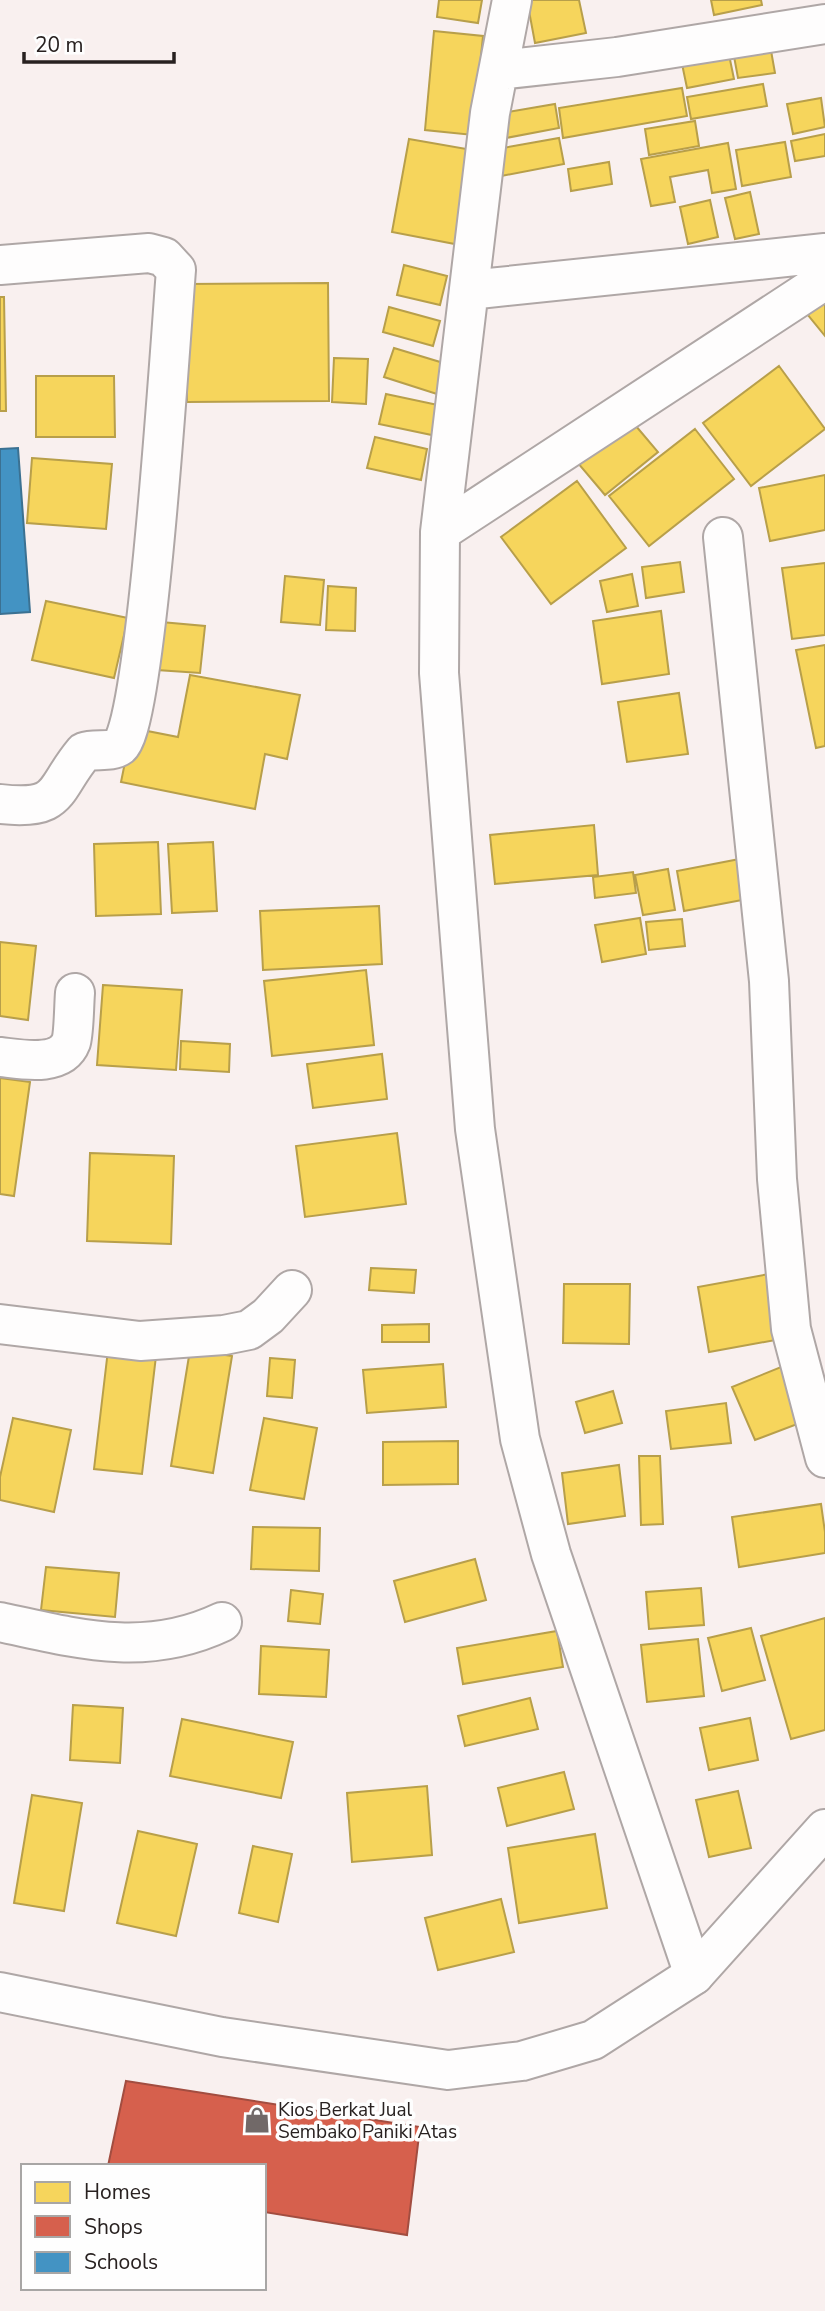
<svg xmlns="http://www.w3.org/2000/svg" width="825" height="2311" font-family="'Nunito Sans',sans-serif">
	<style>
		.homes { fill: #f6d55c; stroke: #b89f4a; stroke-width: 2 }
		.shops { fill: #d6604d; stroke: #a24d40; stroke-width: 2 }
		.schools { fill: #4393c3; stroke: #3b7192; stroke-width: 2 }
		.lines { fill: none; stroke-linecap: round; stroke-linejoin: round }
		.minor-casing { stroke: #afa7a6; stroke-width: 42 }
		.tertiary-casing { stroke: #afa7a6; stroke-width: 42 }
		.minor { stroke: #fefdfd; stroke-width: 38 }
		.tertiary { stroke: #fefdfd; stroke-width: 38 }
		.labels { text-anchor: middle; stroke-width: 7; stroke-linejoin: round; paint-order: stroke }
		.poi-label { font-size: 19px; fill: #282120; stroke: #fefefe; text-anchor: start }
	</style>
	<rect width="100%" height="100%" fill="#f9f0ef"/>
	<path class="homes" d="M439,0H482L478,23L437,17Z
		M527,0H579L586,33L535,43Z
		M711,0H761L762,5L714,15Z
		M434,31L483,36L473,135L425,130Z
		M770,45L775,73L738,78L733,51Z
		M728,50L734,79L687,88L681,59Z
		M763,84L767,106L691,119L687,97Z
		M682,88L687,116L563,138L559,108Z
		M821,98L825,127L793,134L787,104Z
		M555,104L559,128L506,138L502,113Z
		M695,121L699,146L649,155L645,129Z
		M825,134V156L795,161L791,141Z
		M559,138L564,164L496,177L491,150Z
		M409,139L478,151L460,245L392,232Z
		M785,142L791,177L742,186L736,150Z
		M728,143L736,189L712,193L708,170L670,177L675,202L651,206L641,159Z
		M609,162L612,184L571,191L568,169Z
		M750,192L759,234L735,239L725,198Z
		M710,200L718,237L688,244L680,207Z
		M404,265L447,276L440,305L397,295Z
		M328,283L329,401L187,402L186,284Z
		M0,297H4L6,411H0Z
		M825,299V336L807,314Z
		M389,307L440,321L433,346L383,332Z
		M394,348L450,365L440,395L384,377Z
		M334,358L368,359L366,404L332,402Z
		M779,366L825,429L751,486L703,423Z
		M36,376H114L115,437H36Z
		M386,394L452,408L446,438L379,424Z
		M630,419L658,452L605,495L577,462Z
		M695,429L734,479L649,546L609,496Z
		M375,437L427,449L421,480L367,468Z
		M32,458L112,464L106,529L27,523Z
		M825,475V530L770,541L759,488Z
		M577,481L626,548L551,604L501,537Z
		M680,562L684,592L646,598L642,567Z
		M825,563V635L792,639L782,568Z
		M632,574L638,606L607,612L600,581Z
		M285,576L324,580L320,625L281,622Z
		M328,586L356,588L355,631L326,630Z
		M46,601L128,618L114,678L32,660Z
		M661,611L669,674L602,684L593,621Z
		M161,622L205,626L200,673L157,670Z
		M825,645V746L816,748L796,650Z
		M190,675L300,695L287,759L265,754L255,809L121,782L132,728L178,737Z
		M679,693L688,754L627,762L618,702Z
		M594,825L598,875L495,884L490,835Z
		M158,842L161,914L96,916L94,844Z
		M213,842L217,911L172,913L168,844Z
		M750,857L758,897L684,911L677,871Z
		M668,869L675,910L643,915L635,875Z
		M633,872L636,893L595,898L593,877Z
		M379,906L382,964L263,970L260,911Z
		M640,918L646,954L602,962L595,925Z
		M682,919L685,946L649,950L646,922Z
		M0,942L36,946L28,1020L0,1016Z
		M366,970L374,1045L272,1056L264,981Z
		M103,985L182,990L176,1070L97,1065Z
		M181,1041L230,1044L229,1072L180,1069Z
		M382,1054L387,1099L313,1108L307,1064Z
		M0,1078L30,1082L14,1196L0,1194Z
		M397,1133L406,1204L305,1217L296,1146Z
		M90,1153L174,1156L171,1244L87,1241Z
		M371,1268L416,1270L414,1293L369,1290Z
		M769,1274L781,1339L709,1352L698,1287Z
		M564,1284H630L629,1344L563,1343Z
		M429,1324V1342H382V1325Z
		M108,1350L156,1356L142,1474L94,1469Z
		M190,1350L232,1356L213,1473L171,1466Z
		M270,1358L295,1360L292,1398L267,1396Z
		M443,1364L446,1407L367,1413L363,1370Z
		M786,1365L808,1420L755,1440L732,1387Z
		M613,1391L622,1423L585,1433L576,1402Z
		M726,1403L731,1443L671,1449L666,1411Z
		M13,1418L71,1430L54,1512L0,1500V1477Z
		M264,1418L317,1428L304,1499L250,1490Z
		M458,1441V1484L383,1485V1442Z
		M639,1456H660L663,1524L641,1525Z
		M619,1465L625,1516L568,1524L562,1473Z
		M821,1504L825,1532V1553L739,1567L732,1517Z
		M253,1527L320,1528L319,1571L251,1569Z
		M475,1559L486,1600L405,1622L394,1581Z
		M46,1567L119,1573L115,1617L41,1610Z
		M701,1588L704,1625L649,1629L646,1592Z
		M291,1590L323,1594L320,1624L288,1621Z
		M825,1618V1730L791,1739L761,1636Z
		M751,1628L765,1680L722,1691L708,1638Z
		M557,1631L563,1667L463,1684L457,1648Z
		M698,1639L704,1696L647,1702L641,1645Z
		M261,1646L329,1650L326,1697L259,1694Z
		M530,1698L538,1729L465,1746L458,1716Z
		M73,1705L123,1708L120,1763L70,1760Z
		M750,1718L758,1760L709,1770L700,1728Z
		M182,1719L293,1742L281,1798L170,1776Z
		M564,1772L574,1809L507,1826L498,1788Z
		M427,1786L432,1855L352,1862L347,1793Z
		M738,1791L751,1848L709,1857L696,1800Z
		M32,1795L82,1803L64,1911L14,1903Z
		M138,1831L197,1844L176,1936L117,1923Z
		M595,1834L607,1908L519,1923L508,1848Z
		M253,1846L292,1854L278,1922L239,1913Z
		M501,1899L514,1952L438,1970L425,1918Z"/>
	<path class="shops" d="M126,2081L420,2127L407,2235L264,2212V2166H108Z"/>
	<path class="schools" d="M18,448L30,612L0,614V449Z"/>
	<g class="lines">
		<g class="minor-casing">
			<path id="minor" d="M512,0L490,113L440,532L439,673L475,1129L520,1439L551,1554L694,1975
				M499,70L617,57L825,24
				M0,265L149,253L164,257L176,270C171,330 147,724 120,746C111,753 95,748 84,752C52,790 63,811 0,804
				M469,290L825,253
				M440,532L825,280
				M723,537L769,981L777,1179L791,1329L825,1458
				M0,1057C20,1059 61,1068 71,1042C74,1033 74,1004 75,993
				M0,1324L140,1341L224,1335L249,1330L268,1316L292,1290
				M0,1622C78,1639 146,1658 222,1622"/>
		</g>
		<g class="tertiary-casing">
			<path id="tertiary" d="M0,1992L222,2037L448,2070L522,2061L593,2040L694,1975L825,1829"/>
		</g>
		<use href="#minor" class="minor"/>
		<use href="#tertiary" class="tertiary"/>
	</g>
	<defs>
		<g id="shop-bare" transform="scale(2.1)"><path d="M-5-2.5h2.3a2.7 3.5 0 0 1 5.4 0H5L5.5 6h-11ZM-1.5-2.5h3a1.5 2.3 0 0 0-3 0Z" fill="#716968" stroke="#fefefe" stroke-width="2.5" paint-order="stroke"/></g>
	</defs>
	<g fill-rule="evenodd">
		<use href="#shop-bare" x="257" y="2120"/>
	</g>
	<g class="labels">
		<g class="poi-label">
			<text x="278" y="2116">Kios Berkat Jual<tspan x="278" dy="22">Sembako Paniki Atas</tspan></text>
		</g>
	</g>
	<rect x="21" y="2164" width="245" height="126" fill="#fefefe" stroke="#a8a6a5" stroke-width="2"/>
	<rect x="35" y="2182" width="35" height="21" fill="#f6d55c" stroke="#a8a6a5" stroke-width="2"/>
	<text x="84" y="2199" font-size="21" fill="#282120">Homes</text>
	<rect x="35" y="2216" width="35" height="21" fill="#d6604d" stroke="#a8a6a5" stroke-width="2"/>
	<text x="84" y="2234" font-size="21" fill="#282120">Shops</text>
	<rect x="35" y="2252" width="35" height="21" fill="#4393c3" stroke="#a8a6a5" stroke-width="2"/>
	<text x="84" y="2269" font-size="21" fill="#282120">Schools</text>
	<path d="M24 52v10h150v-10" fill="none" stroke="#282120" stroke-width="3.5"/>
	<text x="35" y="52" font-size="21" fill="#282120" stroke="#fefefe" stroke-width="5" paint-order="stroke">20 m</text>
</svg>
